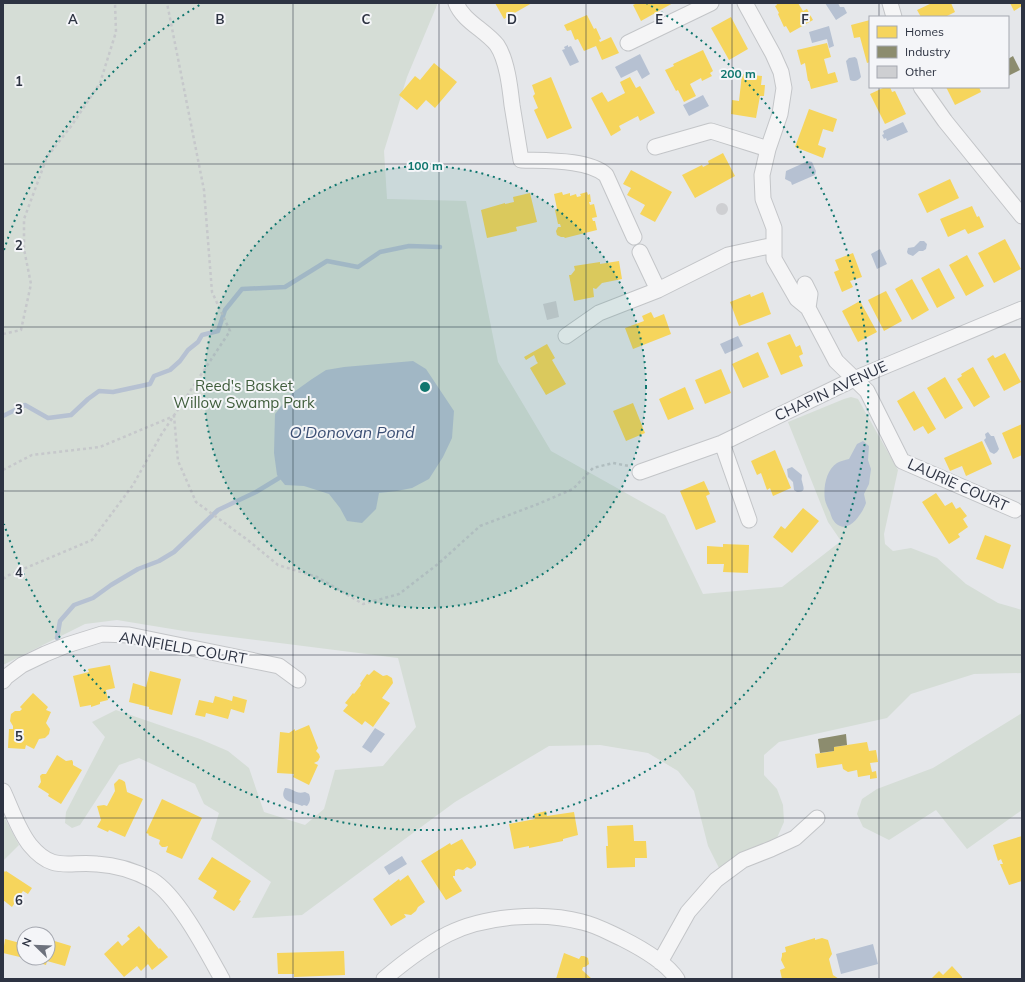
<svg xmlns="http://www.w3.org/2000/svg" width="1025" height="982" font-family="Mulish,sans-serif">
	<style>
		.green { fill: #d5ddd6 }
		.water { fill: #b6c1d2 }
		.homes { fill: #f6d55c }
		.industry { fill: #8c8c6e }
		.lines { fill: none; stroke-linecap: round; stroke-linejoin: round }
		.stream { stroke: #b6c1d2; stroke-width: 4.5 }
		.building { fill: #cecfd2 }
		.minor-casing { stroke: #c3c5c8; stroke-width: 17 }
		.path { stroke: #c6c8cb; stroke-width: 2.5; stroke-dasharray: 3 3; stroke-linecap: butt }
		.minor { stroke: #f5f5f6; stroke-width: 15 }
		.grid { fill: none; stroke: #2d3342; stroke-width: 1; stroke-opacity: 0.55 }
		.ring { fill: none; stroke: #0f766e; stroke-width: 2; stroke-dasharray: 2 4 }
		.labels { text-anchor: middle; stroke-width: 4; stroke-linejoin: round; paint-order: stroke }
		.park-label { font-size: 15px; fill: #3f5d3b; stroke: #f4f5f8 }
		.street-label { font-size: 15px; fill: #2d3342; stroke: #f4f5f8 }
		.water-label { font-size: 16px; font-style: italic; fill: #3a4e73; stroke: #f4f5f8 }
		.grid-label { font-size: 13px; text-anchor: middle; font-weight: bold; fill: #2d3342; stroke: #f4f5f8; stroke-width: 4; stroke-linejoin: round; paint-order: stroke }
		.centre { fill: #0f766e; stroke: #f4f5f8; stroke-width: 2 }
		.ring-label { font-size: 12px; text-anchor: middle; font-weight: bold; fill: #0f766e; stroke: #f4f5f8; stroke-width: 4; stroke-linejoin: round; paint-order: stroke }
	</style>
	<rect width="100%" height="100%" fill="#e5e7ea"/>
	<path class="green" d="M3,3H437V5L407,77L384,151L387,199L466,201L498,362L551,451L665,515L703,594L782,587L841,541L828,522L788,422L844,399L851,397L858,399L898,470L884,534L885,544L893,551L911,548L937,558L966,584L998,603L1022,610V673L974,674L911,694L887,718L779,742L764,755V775L777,789L783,805L784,822L776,840L740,853L719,868L708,846L694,791L678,771L648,753L600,745L549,746L455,802L302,915L252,918L271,882L211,839L219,813L204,804L195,784L139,758L119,765L80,825L72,828L65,823L66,812L105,737L92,722L116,710L200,739L228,751L249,768L264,812L305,825L324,809L335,770L383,766L416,727L398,658L184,631L117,620L85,624L3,665Z
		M1022,713V810L967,849L936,810L889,840L863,827L857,814L862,799L877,789L933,768Z
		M3,815L19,845L3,861Z"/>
	<path class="water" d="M825,3H838L840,7H844L847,13L836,20Z
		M829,26L834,46L829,48L827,39L812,43L809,32Z
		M568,45V47L571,46L579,62L570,66L562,50L565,49L564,47Z
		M640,54L650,74L642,79L637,70L621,78L615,67Z
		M855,57L857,59L861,77C858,81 854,82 850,80L846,61L849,58Z
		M703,95L709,106L689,116L683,105Z
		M903,122L908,132L887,141L886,138L884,139L882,135L884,134L883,131Z
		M808,161L812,162L816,171L815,175L792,185L791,182L785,179L786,171Z
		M920,241H924L927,244L926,249L923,251H919L913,256L908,254L907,252L908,248L914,247Z
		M880,249L887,264L877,269L871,254Z
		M738,336L743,346L725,354L720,344Z
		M413,361L426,369L454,411L452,438L443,457L429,479L412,488L397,491L379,493L376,509L362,523L347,521L340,508L329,494L304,486L285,485L277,475L274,453L275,414L291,394L312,379L326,370L344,367Z
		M988,432L991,436H994L999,449L997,452L994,454L990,452L984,440L986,438L985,434Z
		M863,441L869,446L868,460L871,469L869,484L864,494L866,503C863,512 850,533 838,525C833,522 831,516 830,512C828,508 826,504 825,500C823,488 826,470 837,463C840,461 845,460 849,459L857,444Z
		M792,467L802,475C802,477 801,479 802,481C803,487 807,492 797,492L794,490L793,482L788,477L787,469Z
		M375,728L385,734L371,753L362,747Z
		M285,788C293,788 296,795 305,792L309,794C311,799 310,802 307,806L304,805L302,806C293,802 278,802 285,788Z
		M402,856L407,864L389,875L384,867Z
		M873,944L878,964L841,974L836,954Z"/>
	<path class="homes" d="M495,3H532L504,19Z
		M637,3H673L641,21L633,5Z
		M776,3H798L803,11L807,9L813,20L790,33L786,26L784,27L778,14L779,13L775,6L777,5Z
		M932,3H951L955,12L945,17H921L917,10Z
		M1010,3H1022V6L1014,11Z
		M587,15L594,29L596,28L601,39L599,40L600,42L611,37L619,53L602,60L596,46L584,51L578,39L575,40L571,30L567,31L564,25Z
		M731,17L748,49L729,60L711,28Z
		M870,20V62L867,63L860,37L854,38L851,25Z
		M827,43L831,57L824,59L828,74L835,72L838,82L811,89L809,81H808L805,63L801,65L797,50Z
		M703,50L713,71L710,73L712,76L702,81L701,78L690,84L696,96L684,102L678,90L676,91L665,70L674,66L673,64Z
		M434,63L457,82L435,108L426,100L417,110L399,95L415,76L420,80Z
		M742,74L762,76L761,85H765L764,96H760L756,118L731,114L732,100L739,101Z
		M551,77L572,128L547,139L534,110L538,108L533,96L535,94L532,85Z
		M630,77L636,88L640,86L655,113L640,121L638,116L619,126L621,130L611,136L591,98L602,92L608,102L625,93L620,82Z
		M885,87H890L892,92L895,91L906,114L885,124L870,94Z
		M946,87H979L981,92L955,105Z
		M809,109L837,119L833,132L823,129L818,145L826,148L823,158L795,147Z
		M723,153L735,176L695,198L682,175L702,165L703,167L709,164L708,161Z
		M631,170L672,192L655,222L640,214L645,205L627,195L631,188L623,184Z
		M950,179L959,198L927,213L918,194Z
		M562,192L563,195L570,193V196L576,194L577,197L581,196L580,194L587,192L588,195L590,194L591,202H589L590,205L594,204L597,217L592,218L593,221H595L597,230L565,238L564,237H561L557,235L556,231L558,227H561L560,224H558L555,210L557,209L554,194Z
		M530,193L537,222L516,227L517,231L487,238L481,210L505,203V204L514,202L513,197Z
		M972,206L977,217L979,216L984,227L968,234L965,229L948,237L940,219Z
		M1005,239L1021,269L994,283L978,253Z
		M853,253L862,277L850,281L853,287L842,292L834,272L839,270L835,260Z
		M967,255L984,286L966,296L949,265Z
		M619,261L622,279L602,283L596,289L593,288L594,297L574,301L569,275H571L575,270L574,266L600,262V264Z
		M939,268L955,298L937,308L921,278Z
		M912,279L929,310L912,320L895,289Z
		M886,291L902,321L884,331L868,300Z
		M763,292L771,314L739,326L730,302L750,294L751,297Z
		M860,301L877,332L858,342L842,311Z
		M651,312L654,318L664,314L671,334L633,349L625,328L644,321L642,316Z
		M790,334L796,347L800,345L803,354L799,356L803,366L781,375L767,343Z
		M547,344L555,358L552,360L566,384L546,395L530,368L538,363L537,362L534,355L526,360L524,357Z
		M758,352L769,377L743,388L732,364Z
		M1005,353L1021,382L1004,391L987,359L993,355L995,358Z
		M973,367L990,397L974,407L957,379L962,376L961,374Z
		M721,369L731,393L705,404L695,380Z
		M945,377L963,408L945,419L927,388Z
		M685,387L694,409L668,420L659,399Z
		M914,391L936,429L928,434L923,426L914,431L897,401Z
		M633,403L645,433L626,441L613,411Z
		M1022,424V455L1013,459L1002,433Z
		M982,441L992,464L966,476L962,466L950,471L944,458Z
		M775,450L791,488L773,496L770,488L767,490L761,473L757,475L751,461Z
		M704,481L710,494L706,496L716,522L696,530L680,491Z
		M936,493L945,506L952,502L956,509L960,507L967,516L963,519L968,527L958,534L960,537L949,544L922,502Z
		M803,508L819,521L792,553L773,537L781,526L785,529Z
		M985,535L1011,545L1003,569L976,559Z
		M723,544L749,545L748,573L723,572L724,564H707V546L723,547Z
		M110,665L115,688L106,690L108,700L100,702V704L91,707V705L80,707L73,676L89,672L88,669Z
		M374,670L383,676L387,675L392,678L393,683L382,698L390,703L373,727L365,721L362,725L343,711L348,705L345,703L353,693L354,694L361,685L360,684L367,674L369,675Z
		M150,671L181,679L172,715L149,709V707L129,702L133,683L146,687Z
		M33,693L48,707L46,710L51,712L46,723L50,729L49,734L45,738L39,739L34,749L26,745L25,749L8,748L9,729H13V726L10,721L11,714L15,711H20L22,709L20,707Z
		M215,696L232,701L233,696L247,700L244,713L231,709L228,719L206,713L205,717L195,715L199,700L213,703Z
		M309,725L318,748L316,751L319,754L320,757L318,761L314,763L318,765L309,785L293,777L294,774L277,773L280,732L289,733L295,729V731Z
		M867,742L869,751L876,750L878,762L870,763L872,772L876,771L877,778L870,779V775L858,777L857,770L848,772L843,769L842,764L817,768L815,754L834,751V747Z
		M57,755L66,761L72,760L73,762V765L82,770L61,804L48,796L49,794L38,787L41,782L40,776L42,774H46Z
		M119,779L122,780L125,782L127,792L143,799L125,837L109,830L108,832L97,827L101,820L97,806L104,805L107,806L115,791L114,784Z
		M162,799L202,818L182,859L166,852L168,846L165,847H162L159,844L160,840L148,835L149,834L146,833Z
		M546,811L547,816L574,812L578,835L563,839V841L529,848V846L514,849L509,824L535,819L534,814Z
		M633,825L634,841H646L647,858H635V867L607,868L606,846H608L607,826Z
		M1022,836V881L1009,885L1000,864H1003L1001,859L998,861L993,845Z
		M462,839L476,862V865L471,869L467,867L463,870L458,869L455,871V876H453V877L462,891L446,900L421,861L450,843L451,845Z
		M212,857L251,881L239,900L241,901L234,911L213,898L217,891L198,879Z
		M4,871L5,872L6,871L32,888L28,894L23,891L12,907L3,900V873Z
		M408,875L425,902L418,907L416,911L411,915L404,914L406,917L391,926L373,899L399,879L400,881Z
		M139,926L159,949L160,948L168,957L152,970L148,964L141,971L137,966L124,977L104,954L118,941L122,946L130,939L127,936Z
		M815,938V940L822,938L828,940L832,954L829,959L833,975L839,979H782L780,970L785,968L781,960L782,956V953L786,952L785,947Z
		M5,939L24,944V958L3,953Z
		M48,939L71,946L65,966L47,961L46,965L24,958H48Z
		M344,951L345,975L294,977V974H278L277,953Z
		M564,953L579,959L581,956H584L588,958L589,964L585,967H583L582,970L592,979H556Z
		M952,966L962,977V979H931L939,971L943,975Z"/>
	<path class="industry" d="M1013,56L1020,70L1008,76V59Z
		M846,734L847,745L834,747V751L820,753L818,739Z"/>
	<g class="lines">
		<path class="stream" d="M3,416L25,405L48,418L71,415L88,399L99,391L113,392L150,384L154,376L170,370L180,361L188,350L198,342L202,335L218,331L225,310L242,289L285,287L327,261L358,267L380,252L409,246L440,247
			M57,638L60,621L74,605L93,598L111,585L138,569L159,561L174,552L218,510L256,492L279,478"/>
	</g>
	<path class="building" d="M716 209a6 6 0 1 1 12 0a6 6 0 1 1-12 0Z
		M556,301L559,317L547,320L543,304Z"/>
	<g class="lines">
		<g class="minor-casing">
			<path id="minor" d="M456,3C463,21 485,30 497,45C507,60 510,87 512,105C515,123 518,141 521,160C545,161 588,159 606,175L634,237
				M745,3L773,54L781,72L784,88L780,114L768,149L762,175L763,199L774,228V259L797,299L808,308L836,361L867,391L902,461L1015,510
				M890,3L894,17
				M628,43L711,3
				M921,87L945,121L1022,216
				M655,147L711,131L768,149
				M640,252L658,290
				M805,284L810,294L808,308
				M566,336L599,313L658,290L728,255L774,245
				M722,443L749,520
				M640,472L722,443L854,379L1022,309
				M3,681L6,677L22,665L45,654L67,645L102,634L129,635L279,666L298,680
				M3,791C11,808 18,830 30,845C53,873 68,861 97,864C116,865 135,871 152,880C178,896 207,952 222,979
				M660,962L688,912L716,880L743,860L771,849L795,838L817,818
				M384,979C404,962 425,946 448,934C484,916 543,911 582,922C596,925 608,932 621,938C639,947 666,962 677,979"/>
		</g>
		<path class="path" d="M3,334L21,330L31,284L24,249V219L47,157L72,125L100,83L116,32L115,3
			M3,470L32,455L100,447L174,416L178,461L196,502L249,541L278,565L317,577L363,604L399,594L438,564L480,526L538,504L573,489L593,468L613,463L629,466
			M3,579L9,575L92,540L133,485L161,435L230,331L212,292L204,190L167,3"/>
		<use href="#minor" class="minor"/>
	</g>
	<path class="grid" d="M146,3V979M293,3V979M439,3V979M586,3V979M732,3V979M879,3V17M879,87V979M3,164H1022M3,327H1022M3,491H1022M3,655H1022M3,818H1022"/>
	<circle cx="425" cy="387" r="221" fill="#0f766e" fill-opacity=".12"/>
	<g class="ring">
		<circle cx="425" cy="387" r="221"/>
		<path d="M4 250A443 443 0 0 1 203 3M646 3A443 443 0 1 1 4 524"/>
	</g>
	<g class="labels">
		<g class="park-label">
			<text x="244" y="391">Reed's Basket<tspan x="244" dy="17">Willow Swamp Park</tspan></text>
		</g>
		<g class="street-label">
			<text transform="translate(831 391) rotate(-25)" y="5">CHAPIN AVENUE</text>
			<text transform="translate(958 485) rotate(24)" y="5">LAURIE COURT</text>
			<text transform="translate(183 648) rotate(10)" y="5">ANNFIELD COURT</text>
		</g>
		<g class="water-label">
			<text x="352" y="438">O'Donovan Pond</text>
		</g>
	</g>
	<g class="grid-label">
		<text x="73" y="24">A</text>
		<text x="220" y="24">B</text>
		<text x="366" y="24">C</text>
		<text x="512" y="24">D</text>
		<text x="659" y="24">E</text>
		<text x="805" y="24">F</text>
		<text x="19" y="86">1</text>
		<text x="19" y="250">2</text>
		<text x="19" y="414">3</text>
		<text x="19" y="577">4</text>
		<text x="19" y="741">5</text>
		<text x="19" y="905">6</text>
	</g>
	<circle cx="425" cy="387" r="6" class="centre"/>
	<g class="ring-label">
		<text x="738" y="78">200 m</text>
		<text x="425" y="170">100 m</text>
	</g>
	<rect width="1025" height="982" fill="none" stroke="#2d3342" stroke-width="8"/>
	<rect x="869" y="16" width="140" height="72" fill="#f4f5f8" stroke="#a4a7af"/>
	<rect x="877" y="26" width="20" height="12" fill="#f6d55c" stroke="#a4a7af"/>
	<text x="905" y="36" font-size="12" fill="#2d3342">Homes</text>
	<rect x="877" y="46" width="20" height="12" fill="#8c8c6e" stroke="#a4a7af"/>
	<text x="905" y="56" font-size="12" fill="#2d3342">Industry</text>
	<rect x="877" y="66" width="20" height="12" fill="#cecfd2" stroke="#a4a7af"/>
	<text x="905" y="76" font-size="12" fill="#2d3342">Other</text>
	<g transform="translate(36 946) rotate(293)"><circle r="19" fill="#f4f5f8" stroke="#a4a7af"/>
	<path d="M0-3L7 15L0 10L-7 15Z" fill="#6d727d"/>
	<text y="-6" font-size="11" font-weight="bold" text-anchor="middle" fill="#2d3342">N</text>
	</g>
</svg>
